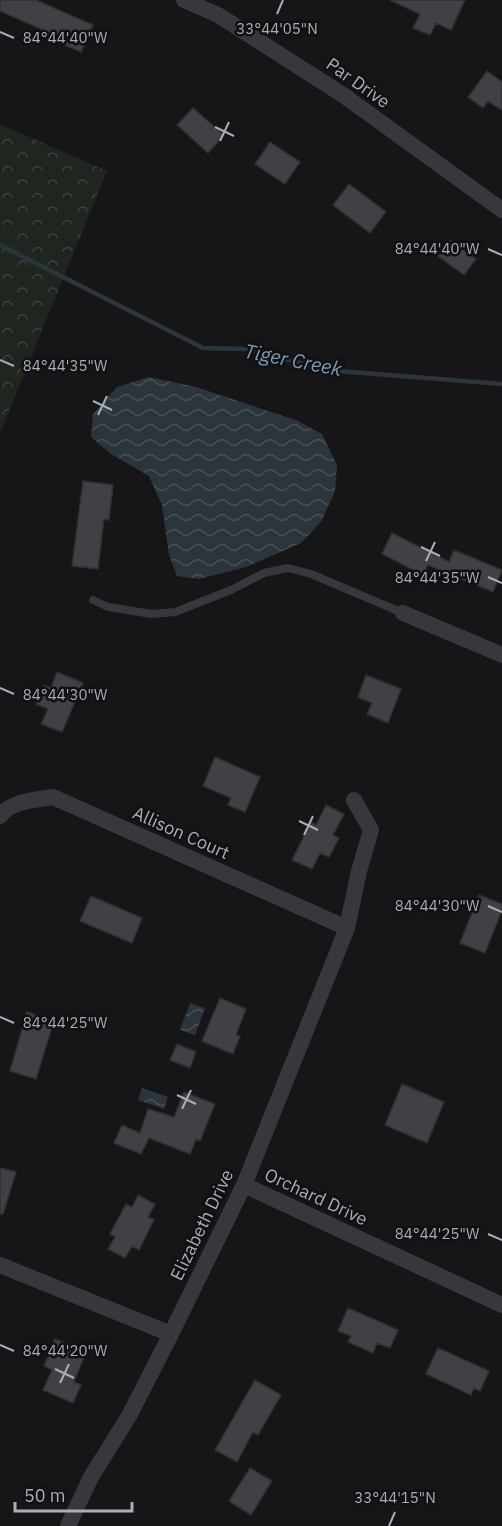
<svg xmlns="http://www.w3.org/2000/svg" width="502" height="1526" font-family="'IBM Plex Sans',sans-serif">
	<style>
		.forest { fill: url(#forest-crowns) }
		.water { fill: url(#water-waves) }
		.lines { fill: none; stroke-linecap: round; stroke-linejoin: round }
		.stream { stroke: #2c353c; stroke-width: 4.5 }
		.building { fill: #404145; stroke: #303034; stroke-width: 1.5 }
		.service { stroke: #37383d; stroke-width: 8 }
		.minor { stroke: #37383d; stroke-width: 16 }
		.ticks { fill: none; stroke: #a8adb8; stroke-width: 2 }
		.labels { text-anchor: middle; stroke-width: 5; stroke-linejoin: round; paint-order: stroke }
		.street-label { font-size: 18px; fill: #a8adb8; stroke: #111113 }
		.water-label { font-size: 20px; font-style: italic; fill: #7f9bb3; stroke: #111113 }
		.ticks-label { font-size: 15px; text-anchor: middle; fill: #a8adb8; stroke: #111113; stroke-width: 5; stroke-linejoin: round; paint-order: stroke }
	</style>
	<defs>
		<pattern id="forest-crowns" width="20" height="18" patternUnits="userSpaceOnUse" patternTransform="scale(1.5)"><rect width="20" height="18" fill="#1e261f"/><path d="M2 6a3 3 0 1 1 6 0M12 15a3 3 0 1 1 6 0" fill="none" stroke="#3c433d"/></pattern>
		<pattern id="water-waves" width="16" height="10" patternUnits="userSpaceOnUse" patternTransform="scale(1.5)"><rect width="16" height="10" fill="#2c353c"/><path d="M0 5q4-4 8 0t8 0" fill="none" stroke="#485056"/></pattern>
	</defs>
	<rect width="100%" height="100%" fill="#161618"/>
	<path class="forest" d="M0,124L107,171L0,433Z"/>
	<path class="water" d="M149,377L196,387L298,421L322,434L337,465L335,491L321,522L301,543L246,567L199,579L177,576L169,555L162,505L149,476L111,454L91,437L93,414L117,387Z
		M190,1003L205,1008L195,1035L180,1030Z
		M142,1088L168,1097L164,1109L138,1100Z"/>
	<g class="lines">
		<path class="stream" d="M0,245L203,348L248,349L326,370L502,384"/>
	</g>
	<path class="building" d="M0,0H36L93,25L81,52L41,35L43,30L0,11Z
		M390,0H465L451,30L436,23L430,35L413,28L420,14Z
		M487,71L502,82V110L488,101L483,108L468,97Z
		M193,108L224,135L208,153L177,125Z
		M270,142L300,162L285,184L255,164Z
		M349,184L386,212L370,233L333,205Z
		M450,240L476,259L464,275L438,256Z
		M83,481L113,485L109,520L104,519L98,569L72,566Z
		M392,533L449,562L454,550L502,570L493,592L428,565L423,575L382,554Z
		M57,672L83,683L62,732L41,724L48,709L36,704L44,685L51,688Z
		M366,675L401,689L388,723L367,714L372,703L358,697Z
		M215,757L260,777L245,812L228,805L231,798L203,786Z
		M326,805L344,814L333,835L339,838L329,857L320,853L312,869L292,860L311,822L316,825Z
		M479,895L502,904V910L485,953L460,943Z
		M91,896L142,918L132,943L80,921Z
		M220,998L246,1009L236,1035L240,1036L233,1054L202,1041Z
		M27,1012L54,1021L36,1079L10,1071Z
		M177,1044L196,1052L190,1068L170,1060Z
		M402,1084L444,1102L427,1143L385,1125Z
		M184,1092L215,1104L200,1141L196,1139L190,1154L149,1138L141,1154L114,1143L122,1125L140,1133L148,1109L174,1117Z
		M0,1168L16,1172L3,1214H0Z
		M138,1195L155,1204L148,1217L154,1220L139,1250L132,1246L125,1258L108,1249L115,1237L110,1234L126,1204L132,1207Z
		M348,1308L398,1330L390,1348L377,1343L373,1353L348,1342L351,1336L338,1331Z
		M55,1339L86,1352L74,1382L81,1385L73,1403L43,1390L52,1370L44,1366Z
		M438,1348L489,1371L480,1391L474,1388L471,1395L426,1374Z
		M255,1380L281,1395L258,1435L253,1432L237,1462L215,1450Z
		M250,1468L272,1481L251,1515L229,1501Z"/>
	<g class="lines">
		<path class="service" d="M93,600L108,607L152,614L175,612L231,590L264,573L288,568L311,574L403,613"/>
		<path class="minor" d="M184,0L218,15L343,95L502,210
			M403,613L502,655
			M0,816C11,801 35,800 53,797L347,928
			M244,1185L502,1305
			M0,1265L171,1334
			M68,1526L91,1477L129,1416L171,1334L244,1185L347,928L359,871L371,830L354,800"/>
	</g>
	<path class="ticks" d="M277,14L283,0M0,32L14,38M215,127L234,136M220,141L229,122M488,249L502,255M0,360L14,366M93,401L112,410M98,415L107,396M421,547L440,556M426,561L435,542M488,577L502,583M0,688L14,694M299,821L318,830M304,835L313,816M488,906L502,912M0,1017L14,1023M177,1095L196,1104M182,1109L191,1090M488,1234L502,1240M0,1345L14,1351M55,1369L74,1378M60,1383L69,1364M389,1526L395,1512"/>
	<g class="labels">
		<g class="street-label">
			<text transform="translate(358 83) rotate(35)" y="6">Par Drive</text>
			<text transform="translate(181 833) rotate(24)" y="6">Allison Court</text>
			<text transform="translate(316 1197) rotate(25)" y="6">Orchard Drive</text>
			<text transform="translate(202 1225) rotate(-64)" y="6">Elizabeth Drive</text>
		</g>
		<g class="water-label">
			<text transform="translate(293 360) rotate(11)" y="7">Tiger Creek</text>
		</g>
	</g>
	<g class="ticks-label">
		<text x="277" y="34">33°44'05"N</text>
		<text x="65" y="43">84°44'40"W</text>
		<text x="437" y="254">84°44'40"W</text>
		<text x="65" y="371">84°44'35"W</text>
		<text x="437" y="583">84°44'35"W</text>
		<text x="65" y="700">84°44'30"W</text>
		<text x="437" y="911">84°44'30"W</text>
		<text x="65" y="1028">84°44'25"W</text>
		<text x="437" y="1239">84°44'25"W</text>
		<text x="65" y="1356">84°44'20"W</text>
		<text x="395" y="1503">33°44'15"N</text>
	</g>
	<path d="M15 1502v9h117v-9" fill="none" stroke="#a8adb8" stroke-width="3"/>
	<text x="24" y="1502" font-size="18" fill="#a8adb8" stroke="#111113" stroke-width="4.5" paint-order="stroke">50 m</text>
</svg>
